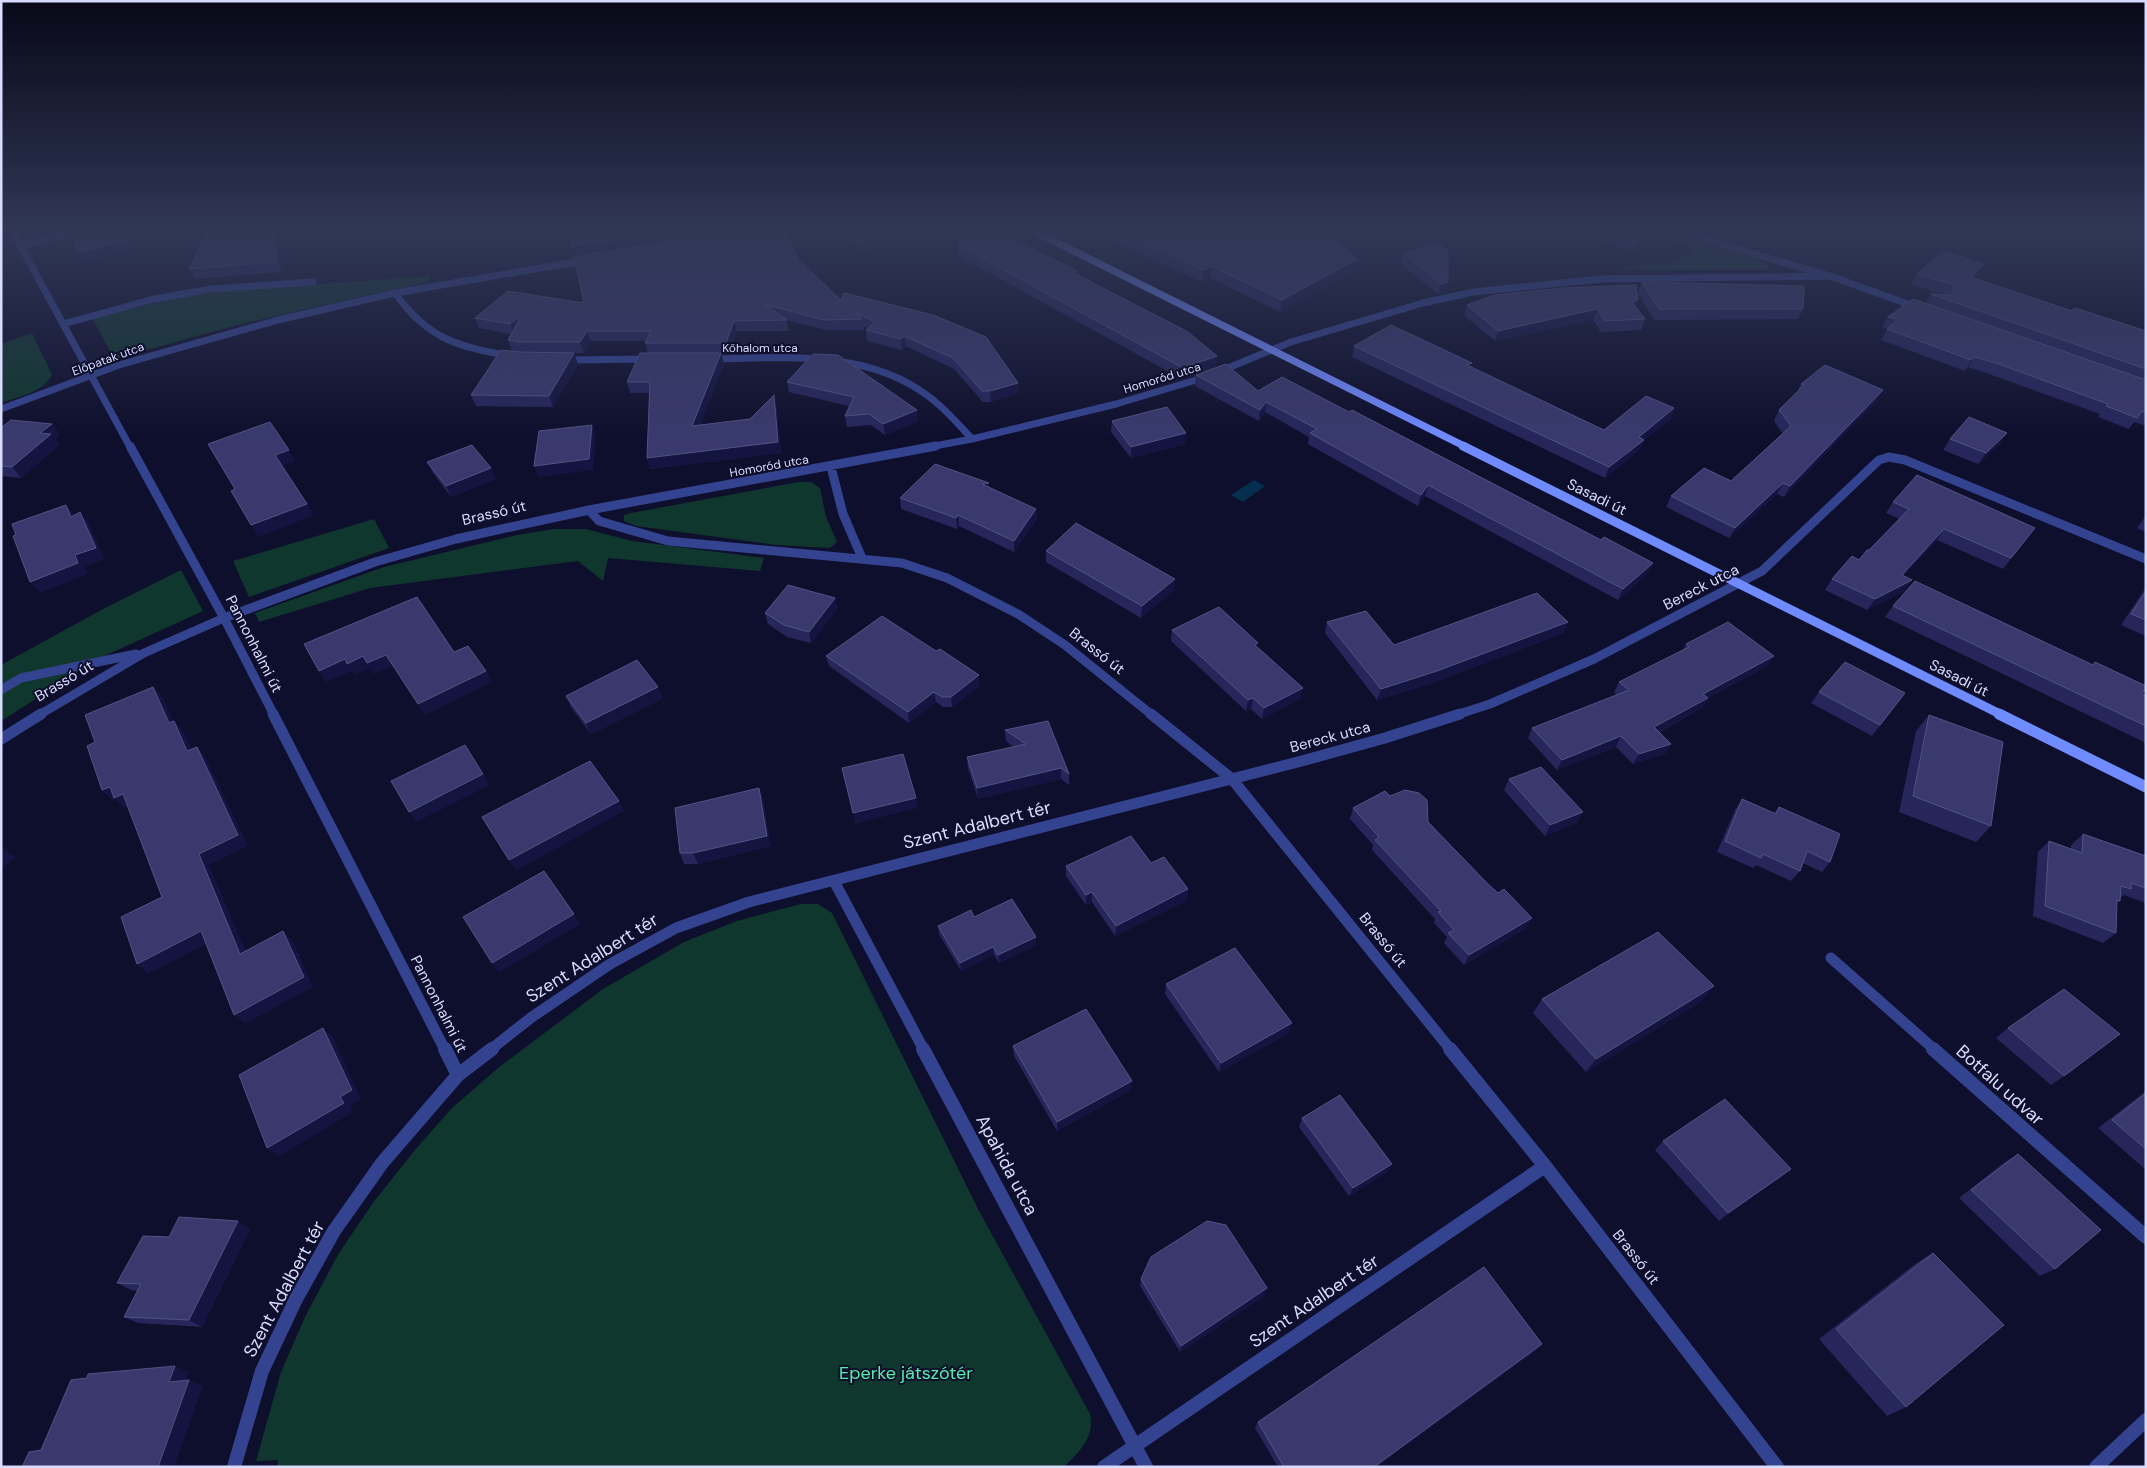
<svg xmlns="http://www.w3.org/2000/svg" width="2147" height="1468" font-family="'DM Sans',sans-serif">
	<style>
		.green { fill: #10372e }
		.water { fill: #052f4e }
		.lines { fill: none; stroke-linecap: round; stroke-linejoin: round }
		.street-far3 { stroke: #344390; stroke-width: 7 }
		.street-far2 { stroke: #344390; stroke-width: 9 }
		.street-far1 { stroke: #344390; stroke-width: 11 }
		.street { stroke: #344390; stroke-width: 14 }
		.secondary-far2 { stroke: #708aff; stroke-width: 7 }
		.secondary-far1 { stroke: #708aff; stroke-width: 9 }
		.secondary { stroke: #708aff; stroke-width: 11 }
		.wall { fill: #26265b }
		.shaded-wall { fill: #141441 }
		.building { fill: #39396d; stroke: #525384 }
		.labels { text-anchor: middle; stroke-width: 4; stroke-linejoin: round; paint-order: stroke }
		.far-street-label { font-size: 12px; fill: #d9dcff; stroke: #0e0f2c }
		.street-label { font-size: 15px; fill: #d9dcff; stroke: #0e0f2c }
		.near-street-label { font-size: 18px; fill: #d9dcff; stroke: #0e0f2c }
		.near-park-label { font-size: 18px; fill: #57eda9; stroke: #0e0f2c }
	</style>
	<rect width="100%" height="100%" fill="#0e0f2c"/>
	<path class="green" d="M1666,233L1759,259L1768,265V269L1624,270L1622,266L1672,263L1690,255L1689,248L1664,235Z
		M430,276L429,282C325,304 221,327 120,358H114L92,318L181,297L227,291Z
		M32,333L52,375C42,393 20,396 1,403V344Z
		M799,482H811L820,488L826,517L837,542L830,548L776,545L636,526L624,521V515L631,513Z
		M374,519L389,548L249,597L233,561Z
		M554,529H586L632,541L764,558L760,571L608,558L603,581L578,561L370,588L259,622L255,613L384,567L517,535Z
		M181,570L203,611L100,658L1,721V665L103,609Z
		M801,904H818L832,913L978,1209L1090,1414C1095,1437 1080,1451 1065,1466L277,1467L278,1460L256,1461L281,1372L306,1315L339,1253L373,1203L414,1151L452,1108L498,1068L603,989L684,942L737,921Z"/>
	<path class="water" d="M1254,480L1265,486L1243,502L1231,495Z"/>
	<g class="lines">
		<path class="street-far3" d="M13,232L130,447
			M1680,232L1830,276L1919,308
			M20,247L75,232
			M395,293C428,339 456,346 510,356
			M63,324L154,299L211,289L313,282
			M709,359C782,358 866,349 928,396C945,408 958,424 972,439
			M564,360L650,359
			M1,409L119,365L278,320L395,293L587,260
			M929,447L972,439L1116,404L1206,377L1291,342L1423,303L1473,292L1601,279L1830,276"/>
		<path class="street-far2" d="M130,446L224,618L274,715
			M831,467L843,514L862,558
			M589,510L936,446
			M1,690L21,678L136,654
			M39,715L144,653L224,618L375,562L456,539L589,510L599,521L668,541L902,563L947,578L1018,614L1065,645L1152,715
			M1456,715L1490,704L1594,659L1762,571L1879,460L1889,457L1905,460L2146,559"/>
		<path class="street-far1" d="M273,714L445,1050
			M1151,714L1232,779L1451,1050
			M1,739L41,714
			M834,881L924,1050
			M1831,958L1935,1050
			M490,1050L532,1017L610,964L676,928L749,902L1298,762L1385,738L1460,714"/>
		<path class="street" d="M445,1049L458,1075
			M923,1049L1146,1467
			M1450,1049L1545,1166L1777,1467
			M1933,1049L2146,1237
			M234,1467L262,1371L296,1299L334,1231L382,1163L458,1075L492,1049
			M1104,1467L1545,1166
			M2096,1467L2146,1420"/>
		<path class="secondary-far2" d="M1036,232L1466,447"/>
		<path class="secondary-far1" d="M1463,446L2002,715"/>
		<path class="secondary" d="M1999,714L2146,787"/>
	</g>
	<path class="wall" d="M169,232H278L282,272L195,279L189,269L206,235L194,237L192,234L173,239Z
		M848,232H889L891,236L892,245L859,251Z
		M1095,232H1326L1357,259L1355,271L1280,312L1210,278L1202,282Z
		M1575,232H1650L1633,251L1592,239L1593,237Z
		M1767,232H1790L1785,237Z
		M958,245L1077,275L1216,367L1182,379L959,256Z
		M1403,253L1448,282L1445,293L1438,294L1401,264Z
		M798,259L841,300L1018,383V393L991,402H983L954,369L906,346L902,350L867,341L866,330L868,328L863,326L864,330H826L786,320L789,331H737L728,353H721L724,364L700,425L750,419L776,406L781,453L650,469L647,458L649,393H630L627,382L648,353L645,343L646,341H591L584,353H574L578,364L553,407L476,406L471,395L520,352L523,353L512,351L508,340L511,334L479,328L475,318L584,303Z
		M1917,274H1978L1974,278L2072,311L2146,331V426L2134,422L2129,429L2098,417L2100,414L1989,374L1968,367L1965,371L1881,340L1888,328H1882L1888,317L1926,303L1931,294L1947,295L1911,284Z
		M1642,282L1803,309L1798,319L1654,320L1638,293Z
		M1638,300L1635,306L1645,319L1641,330L1601,332L1593,320L1495,341L1464,315L1467,305Z
		M1354,346L1470,367L1604,430L1674,408L1670,419L1644,440L1639,450L1605,478L1352,357Z
		M813,354L918,421L885,435L871,425L847,427L845,416L849,406L789,392L787,382Z
		M1196,375L1258,391L1349,412L1601,540L1653,563L1647,574L1618,600L1425,496L1418,506L1308,444L1309,437L1265,412L1259,421L1195,386Z
		M1801,384L1877,400L1784,497L1777,494L1729,538L1666,507L1671,496L1731,481L1783,434L1774,421L1779,410L1796,394Z
		M1112,421L1185,444L1131,458L1111,432Z
		M52,424L60,435L55,439L59,445L21,478L1,476V428Z
		M1950,439L2000,444L1978,464L1943,450Z
		M427,462L496,479L451,497L433,473Z
		M989,487L1036,509L1037,520L1014,552L959,526L957,529L901,509L900,498Z
		M1893,502L2035,528L2003,569L1937,540L1903,576L1904,591L1867,610L1825,590L1832,579L1859,560L1900,519L1886,513Z
		M2146,515V532L2137,528Z
		M1046,551L1174,590L1141,618L1046,562Z
		M2146,587V636L2121,625Z
		M835,598L837,609L811,643L787,637L768,624L765,613Z
		M1893,606L2092,665L2095,662L2146,696V743L1885,617Z
		M1327,622L1394,645L1568,622L1563,633L1433,683L1377,700L1325,633Z
		M1172,630L1303,688L1300,699L1262,719L1251,709L1246,711L1171,641Z
		M1686,644L1767,666L1708,698L1702,708L1659,732L1671,744L1665,754L1633,764L1616,747L1557,770L1528,738L1532,728L1617,695L1614,692L1619,682L1683,650Z
		M826,656L980,685L952,707H943L936,702L909,723L829,666Z
		M1819,692L1905,693L1872,736L1811,703Z
		M566,696L663,698L591,734L571,707Z
		M1929,715L1991,826L1976,842L1899,812L1916,731Z
		M1005,730L1069,774V785L1061,779L978,799L968,768L967,757L1014,747L1006,741Z
		M1509,779L1583,812L1577,823L1545,836L1504,790Z
		M759,788L763,799L770,846L698,864H684L680,853Z
		M1390,796L1428,822L1526,928L1464,965L1444,943L1447,937L1434,923L1435,919L1372,850L1373,845L1350,819L1353,808Z
		M1742,799L1774,813L1779,807L1830,862L1822,872L1803,863L1800,871L1791,881L1756,865L1753,868L1717,852L1735,810Z
		M2083,834L2146,856V903L2124,895L2120,898V901L2117,903L2116,933L2103,943L2033,916L2038,852L2049,841L2071,849V845Z
		M1151,863L1188,889L1187,900L1115,936L1092,902L1086,905L1066,876V866Z
		M974,917L1036,937V945L999,963L994,955L961,971L939,934L938,926Z
		M1166,984L1289,1033L1219,1072L1165,994Z
		M1542,999L1702,1001L1586,1072L1533,1013Z
		M2008,1028L2064,1076L2051,1085L1996,1038Z
		M1013,1046L1131,1090L1057,1131L1014,1056Z
		M2146,1091V1170L2098,1128Z
		M1302,1118L1387,1172L1349,1196L1299,1127Z
		M1663,1141L1791,1169L1781,1177L1719,1221L1655,1150Z
		M2018,1154L2055,1269L2040,1276L1959,1198L2005,1162Z
		M250,1229L202,1327L138,1323L124,1317L137,1291L131,1290L117,1283L169,1237Z
		M1933,1253L1906,1407L1887,1416L1819,1339L1915,1264Z
		M1141,1279L1264,1296L1180,1352L1140,1286Z
		M1542,1344L1535,1351L1376,1467H1278L1255,1428L1258,1422Z"/>
	<path class="shaded-wall" d="M169,232H216V233L194,237L192,234L173,239Z
		M274,232H278L282,272L277,262Z
		M660,232H722L575,257L571,247Z
		M1646,232H1650L1633,251L1636,243Z
		M891,236L892,245L859,251L857,242Z
		M138,238L144,246L84,262L78,253Z
		M1357,259L1355,271L1280,312L1282,300Z
		M1984,264L1978,274L1965,287L1971,277Z
		M1212,266L1210,278L1202,282L1203,270Z
		M1448,282L1445,293L1438,294L1441,284Z
		M1638,300L1633,311L1632,302Z
		M1597,309L1593,320L1495,341L1498,331Z
		M521,316L514,334L510,324Z
		M734,321L737,331L728,353L726,343Z
		M1,324L4,330L1,331Z
		M587,331L591,341L584,353L580,342Z
		M904,336L906,346L902,350L901,339Z
		M574,353L578,364L553,407L549,396Z
		M721,353L724,364L696,437L692,426Z
		M1217,356L1216,367L1182,379L1183,368Z
		M1975,357L1968,367L1965,371L1971,360Z
		M1018,383V393L991,402L990,391Z
		M1883,390L1877,400L1784,497L1790,486Z
		M774,395L776,406L781,453L650,469L647,458L778,442Z
		M1266,402L1265,412L1259,421L1260,410Z
		M1674,408L1670,419L1644,440L1639,450L1605,478L1609,467L1639,437Z
		M917,410L918,421L885,435L883,424Z
		M52,424L60,435L55,439L59,445L21,478L12,467L40,433Z
		M592,425L596,436L593,470L538,477L534,466Z
		M1186,433L1185,444L1131,458V447Z
		M2007,433L2000,444L1978,464L1986,453Z
		M289,450L295,461L282,466L275,455Z
		M491,468L496,479L451,497L446,486Z
		M989,483V494L982,484Z
		M1783,483L1777,494L1729,538L1735,528Z
		M1428,485L1425,496L1418,506L1421,495Z
		M307,504L314,515L258,537L251,525Z
		M66,505L75,516L71,517Z
		M1036,509L1037,520L1014,552V541Z
		M80,512L89,524L105,559L85,566L88,574L40,593L30,582L75,555Z
		M958,515L959,526L957,529L956,518Z
		M1944,529L1937,540L1894,586L1902,575Z
		M1653,563L1647,574L1618,600L1623,589Z
		M1175,579L1174,590L1141,618L1142,606Z
		M1912,580L1904,591L1867,610L1875,599Z
		M835,598L837,609L811,643L809,632Z
		M1568,622L1563,633L1433,683L1377,700L1381,689Z
		M386,655L393,666L374,674L370,668L354,675L352,671L326,682L319,671L345,659L363,656Z
		M1774,656L1767,666L1708,698L1702,708L1648,737L1654,727L1703,694Z
		M486,671L492,682L425,715L418,704Z
		M979,675L980,685L952,707L951,697Z
		M153,687L163,698L179,734L169,723Z
		M658,687L663,698L591,734L586,723Z
		M1303,688L1300,699L1262,719L1264,708Z
		M934,692L936,702L909,723L908,712Z
		M1253,698L1251,709L1246,711L1248,700Z
		M174,721L184,732L197,761L187,751Z
		M1621,736L1616,747L1557,770L1562,760Z
		M1671,744L1665,754L1633,764L1639,754Z
		M197,747L206,758L248,846L209,865L251,963L240,954L199,854Z
		M1061,768V779L978,799L977,788Z
		M483,774L490,785L416,822L409,812Z
		M110,787L123,794L133,805L125,809L116,800L113,801L102,790Z
		M759,788L763,799L770,846L698,864L693,853Z
		M916,798L918,808L855,824L853,813Z
		M619,801L624,811L516,871L509,860Z
		M1583,812L1577,823L1545,836L1550,825Z
		M3,848L16,858L1,869V849Z
		M1188,889L1187,900L1115,936L1116,926Z
		M1092,892V902L1086,905V895Z
		M574,914L580,924L499,973L492,963Z
		M1532,918L1526,928L1464,965L1469,955Z
		M201,931L212,941L148,974L137,964Z
		M283,931L293,941L313,987L245,1024L234,1015Z
		M1036,937V945L999,963L998,955Z
		M993,947L994,955L961,971L960,963Z
		M1714,986L1702,1001L1586,1072L1596,1059Z
		M1292,1023L1289,1033L1219,1072L1221,1063Z
		M323,1028L333,1037L361,1099L350,1106L353,1112L278,1157L267,1148Z
		M1132,1081L1131,1090L1057,1131V1122Z
		M1392,1164L1387,1172L1349,1196L1353,1188Z
		M1791,1169L1781,1177L1719,1221L1728,1213Z
		M238,1221L250,1229L202,1327L189,1320Z
		M1267,1288L1264,1296L1180,1352L1181,1346Z
		M1542,1344L1535,1351L1376,1467H1374Z
		M175,1366L189,1372L184,1388L169,1382Z
		M189,1380L203,1386L174,1467H158Z"/>
	<path class="building" d="M69,232H134L138,238L78,253Z
		M207,232H274L277,262L189,269Z
		M579,232H660L571,247L570,239Z
		M724,232H784L798,259L841,300L844,293L933,315L986,337L1018,383L990,391H982L953,358L904,336L901,339L866,330L875,322L855,312L862,319L824,320L764,304L787,320L734,321L726,343H645L651,331H587L580,342H520L508,340L521,316L510,324L475,318L508,291L584,303L574,257Z
		M852,232H889L891,236L857,242Z
		M973,232H999L1077,271L1074,273L1188,332L1217,356L1183,368L958,245Z
		M1121,232H1326L1357,259L1282,300L1212,266L1203,270Z
		M1600,232H1646L1636,243Z
		M1435,243L1448,250V282L1441,284L1403,253Z
		M1943,251L1984,264L1971,277L2072,311L2075,308L2146,331V369L1931,294L1953,295L1954,285L1917,274Z
		M1642,282L1804,286L1803,309H1659Z
		M1636,285L1638,300L1632,302L1645,319L1605,321L1597,309L1498,331L1467,305L1495,295L1563,288Z
		M1913,299L2146,380V413L2142,411L2137,418L2106,406L2108,404L1996,363L1975,357L1971,360L1887,329L1898,319L1888,317Z
		M1391,325L1472,363L1467,365L1604,430L1646,396L1674,408L1639,437L1644,440L1609,467L1354,346Z
		M501,350L520,352L574,353L549,396L471,395Z
		M640,353H721L692,426L750,419L774,395L778,442L647,458L650,382H627Z
		M813,354L838,355L917,410L883,424L869,414L845,416L854,397L787,382Z
		M1226,364L1258,391L1282,377L1349,412L1352,410L1601,540L1604,537L1653,563L1623,589L1428,485L1421,495L1310,433L1317,429L1266,402L1260,410L1196,375Z
		M1825,365L1883,390L1790,486L1783,483L1735,528L1671,496L1704,468L1731,481L1791,426L1779,410L1804,385L1801,384Z
		M1167,407L1186,433L1131,447L1112,421Z
		M1969,417L2007,433L1986,453L1950,439Z
		M11,420L52,424L40,433L51,434L12,467L1,466V428Z
		M270,422L289,450L275,455L307,504L251,525L231,491L235,489L208,444Z
		M592,425L589,459L534,466L539,431Z
		M472,445L491,468L446,486L427,462Z
		M935,464L989,483L982,484L1036,509L1014,541L958,515L956,518L900,498Z
		M1917,475L2035,528L2011,558L1944,529L1902,575L1912,580L1875,599L1832,579L1852,556L1859,560L1867,550H1869L1909,509L1893,502Z
		M66,505L71,517L80,512L96,548L75,555L78,563L30,582L13,536L16,535L12,524Z
		M1076,523L1175,579L1142,606L1046,551Z
		M1915,581L2093,665L2095,662L2146,686V688L2142,694L2146,696V726L1893,606Z
		M788,585L835,598L809,632L784,625L765,613Z
		M2146,591V620L2131,614Z
		M1537,593L1568,622L1437,671L1381,689L1327,622L1366,611L1394,645Z
		M417,597L454,652L468,646L486,671L418,704L386,655L367,663L363,656L347,664L345,659L319,671L304,644Z
		M1219,607L1258,643L1255,645L1303,688L1264,708L1253,698L1248,700L1172,630Z
		M882,616L936,651L940,649L979,675L951,697H942L934,692L908,712L826,656Z
		M1728,622L1774,656L1703,694L1708,698L1654,727L1671,744L1639,754L1621,736L1562,760L1532,728L1629,690L1619,682L1689,647L1686,644Z
		M637,660L658,687L586,723L566,696Z
		M1845,662L1905,693L1880,725L1819,692Z
		M153,687L169,723L174,721L187,751L197,747L238,835L199,854L240,954L283,931L304,977L234,1015L201,931L137,964L121,917L162,897L123,794L114,798L110,787L102,790L87,746L95,742L85,715Z
		M1929,715L2003,742L1991,826L1913,796Z
		M1048,721L1069,774L1061,768L977,788L967,757L1026,744L1005,730Z
		M465,745L483,774L409,812L391,781Z
		M903,754L916,798L853,813L842,768Z
		M590,761L619,801L509,860L482,817Z
		M1541,767L1583,812L1550,825L1509,779Z
		M759,788L767,836L693,853H680L675,808Z
		M1405,790L1419,793L1427,800L1428,822L1488,884L1498,893L1504,889L1532,918L1469,955L1448,933L1454,930L1438,912L1441,911L1375,840L1379,837L1353,808L1385,791L1390,796Z
		M1742,799L1776,814L1779,807L1840,834L1830,862L1807,851L1800,871L1763,854L1761,858L1725,841Z
		M2083,834L2146,856V888L2131,883V889L2121,886L2120,901L2117,900L2116,933L2045,906L2049,841L2082,853Z
		M1131,836L1151,863L1164,857L1188,889L1116,926L1092,892L1086,895L1066,866Z
		M544,871L574,914L492,963L463,917Z
		M1012,899L1036,937L998,955L993,947L960,963L938,926L971,910L974,917Z
		M1658,932L1714,986L1596,1059L1542,999Z
		M1235,948L1292,1023L1221,1063L1166,984Z
		M2064,989L2120,1034L2064,1076L2008,1028Z
		M1086,1009L1132,1081L1057,1122L1013,1046Z
		M323,1028L352,1090L340,1097L344,1103L267,1148L239,1075Z
		M2146,1093V1149L2112,1120Z
		M1340,1095L1392,1164L1353,1188L1302,1118Z
		M1725,1099L1791,1169L1728,1213L1663,1141Z
		M2018,1154L2101,1230L2055,1269L1971,1190Z
		M179,1217L238,1221L189,1320L124,1317L141,1284L117,1283L143,1236L169,1237Z
		M1207,1221L1226,1225L1267,1288L1181,1346L1141,1279L1151,1257Z
		M1933,1253L2004,1325L1906,1407L1836,1329Z
		M1484,1267L1542,1344L1374,1467H1284L1258,1422Z
		M175,1366L169,1382L189,1380L158,1467H22L29,1452L41,1450L71,1380L87,1378L88,1374Z"/>
	<linearGradient id="sky" x2="0" y2="1"><stop stop-color="#080818"/><stop offset="0.53" stop-color="#303756"/><stop offset="1" stop-color="#303756" stop-opacity="0"/></linearGradient>
	<rect width="2147" height="437" fill="url(#sky)"/>
	<g class="labels">
		<g class="far-street-label">
			<text x="760" y="352">Kőhalom utca</text>
			<text transform="translate(108 359) rotate(-20)" y="4">Előpatak utca</text>
			<text transform="translate(1162 378) rotate(-17)" y="4">Homoród utca</text>
			<text transform="translate(769 466) rotate(-10)" y="4">Homoród utca</text>
		</g>
		<g class="street-label">
			<text transform="translate(1597 497) rotate(26)" y="5">Sasadi út</text>
			<text transform="translate(494 513) rotate(-13)" y="5">Brassó út</text>
			<text transform="translate(1701 587) rotate(-27)" y="5">Bereck utca</text>
			<text transform="translate(254 644) rotate(63)" y="5">Pannonhalmi út</text>
			<text transform="translate(1097 651) rotate(38)" y="5">Brassó út</text>
			<text transform="translate(1959 678) rotate(27)" y="5">Sasadi út</text>
			<text transform="translate(64 681) rotate(-31)" y="5">Brassó út</text>
			<text transform="translate(1330 737) rotate(-15)" y="5">Bereck utca</text>
			<text transform="translate(1383 940) rotate(51)" y="5">Brassó út</text>
			<text transform="translate(439 1004) rotate(63)" y="5">Pannonhalmi út</text>
			<text transform="translate(1636 1257) rotate(52)" y="5">Brassó út</text>
		</g>
		<g class="near-street-label">
			<text transform="translate(977 825) rotate(-14)" y="6">Szent Adalbert tér</text>
			<text transform="translate(592 958) rotate(-32)" y="6">Szent Adalbert tér</text>
			<text transform="translate(2000 1085) rotate(42)" y="6">Botfalu udvar</text>
			<text transform="translate(1007 1165) rotate(62)" y="6">Apahida utca</text>
			<text transform="translate(284 1289) rotate(-62)" y="6">Szent Adalbert tér</text>
			<text transform="translate(1314 1301) rotate(-34)" y="6">Szent Adalbert tér</text>
		</g>
		<g class="near-park-label">
			<text x="906" y="1379">Eperke játszótér</text>
		</g>
	</g>
	<rect width="2147" height="1468" fill="none" stroke="#d9dcff" stroke-width="5"/>
</svg>
